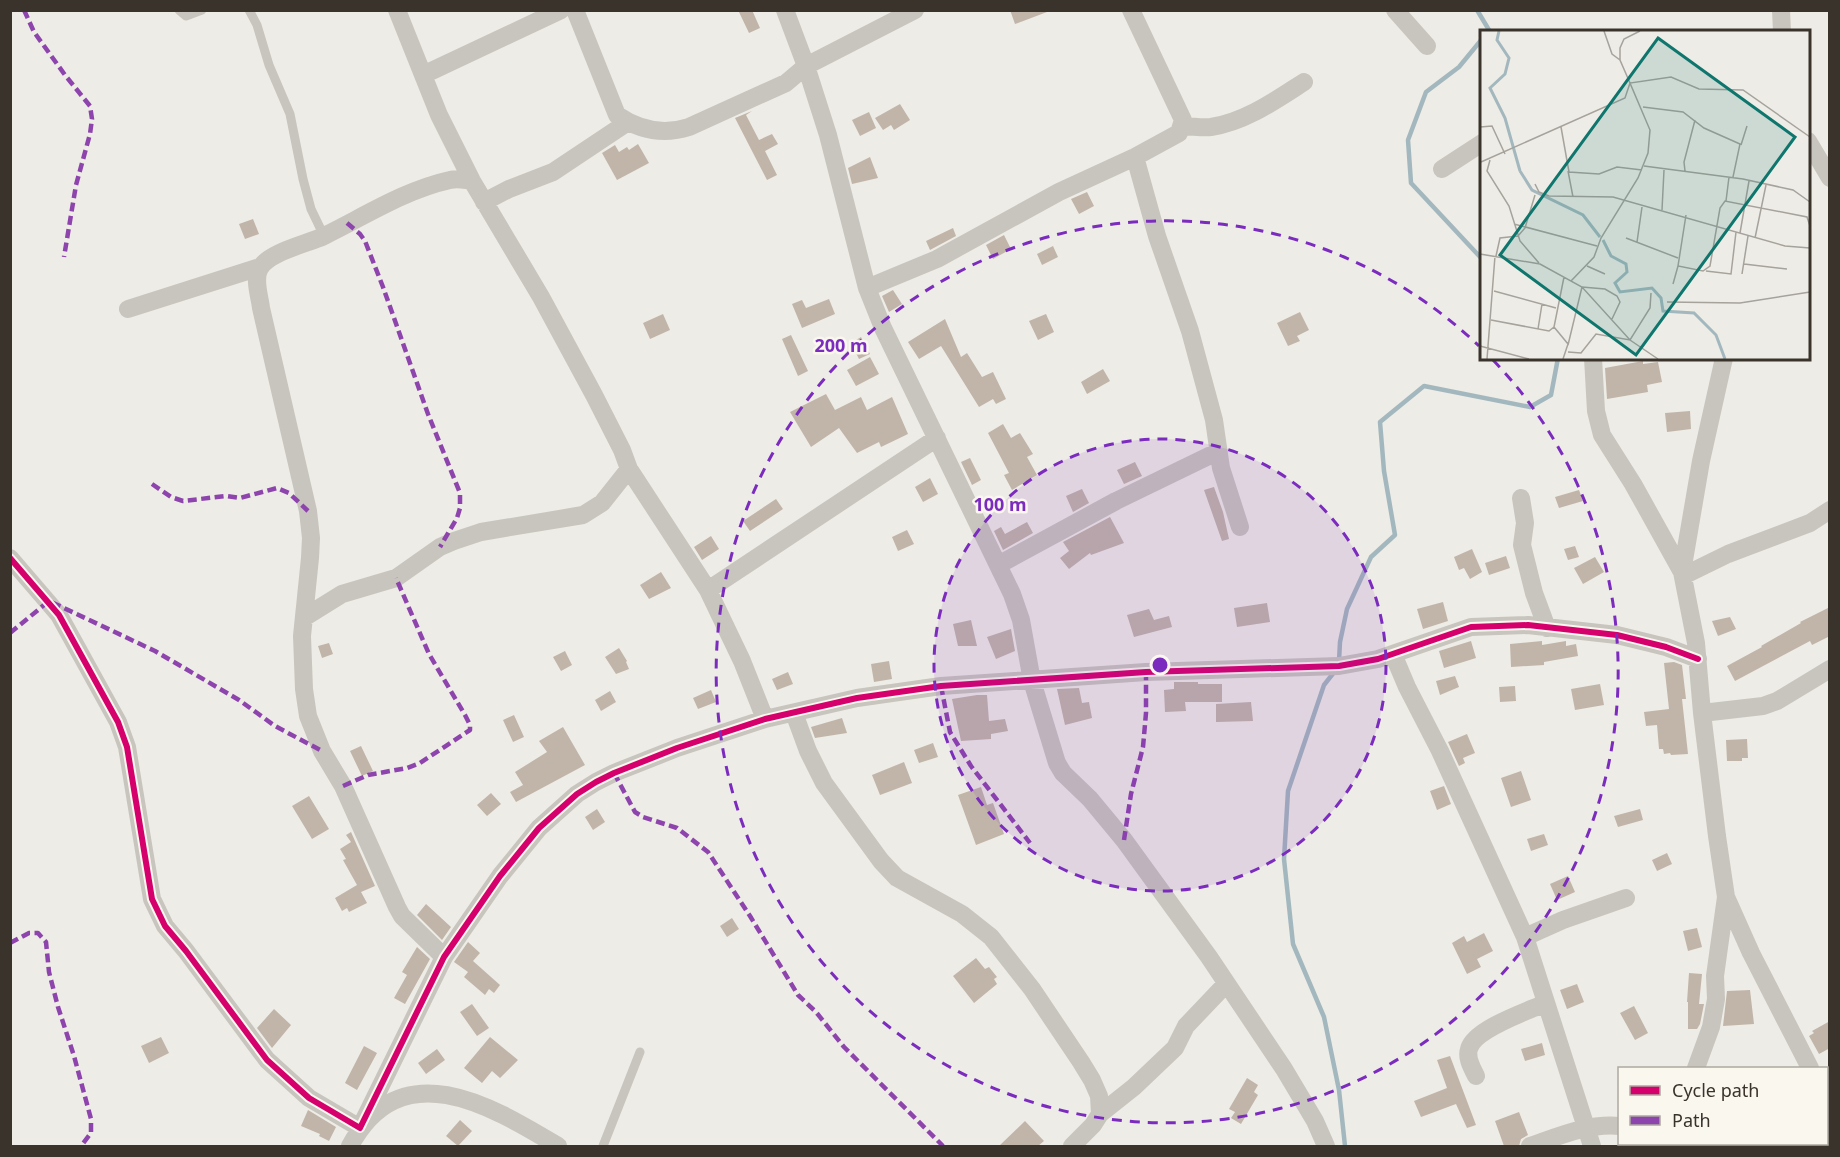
<svg xmlns="http://www.w3.org/2000/svg" width="1840" height="1157" font-family="'Noto Sans',sans-serif">
	<style>
		.lines { fill: none; stroke-linecap: round; stroke-linejoin: round }
		.stream { stroke: #a3b8be; stroke-width: 4.5 }
		.building { fill: #c1b5a9 }
		.service { stroke: #c8c5be; stroke-width: 9 }
		.minor { stroke: #c8c5be; stroke-width: 18 }
		.quiet { stroke: #8e44ad; stroke-width: 4.5; stroke-dasharray: 9 4.5; stroke-linecap: butt }
		.cycleway-casing { stroke: #faf7ef; stroke-width: 10 }
		.cycleway { stroke: #d6006c; stroke-width: 6 }
		.ring { fill: none; stroke: #7b2cbf; stroke-width: 3; stroke-dasharray: 10 8 }
		.inset-river { fill: none; stroke: #a3b8be; stroke-width: 3 }
		.inset-road { fill: none; stroke: #a6a29c; stroke-width: 1.5 }
		.view { fill: #0f766e; fill-opacity: 0.15; stroke: #0f766e; stroke-width: 3 }
		.inset-edge { fill: none; stroke: #39332c; stroke-width: 3 }
		.centre { fill: #7b2cbf; stroke: #faf7ef; stroke-width: 3 }
		.ring-label { font-size: 18px; text-anchor: middle; font-weight: bold; fill: #7b2cbf; stroke: #faf7ef; stroke-width: 5; stroke-linejoin: round; paint-order: stroke }
	</style>
	<rect width="100%" height="100%" fill="#eeece6"/>
	<g class="lines">
		<path class="stream" d="M1477,10L1489,30L1487,32
			M1482,39L1459,67L1426,92L1408,140L1411,183L1482,259
			M1339,661L1340,642L1347,609L1371,557L1395,535L1384,471L1380,422L1424,386L1530,407L1551,395L1558,358
			M1335,671L1324,685L1288,791L1284,859L1293,944L1324,1017L1339,1090L1345,1146"/>
	</g>
	<path class="building" d="M738,10H752L760,28L749,33Z
		M1010,10H1046L1047,12L1015,24Z
		M900,104L910,120L894,130L891,125L883,130L875,118Z
		M752,111L746,115L759,140L772,134L778,144L765,151L777,175L767,180L735,118Z
		M869,112L876,128L860,136L852,120Z
		M638,144L649,163L617,180L602,153L615,145L619,152L627,147L629,150Z
		M870,157L878,178L852,184L848,168Z
		M1087,192L1094,206L1079,214L1071,199Z
		M253,219L259,234L245,239L239,224Z
		M953,228L956,236L930,250L926,241Z
		M1004,235L1011,249L993,259L986,245Z
		M1053,246L1058,257L1042,265L1037,254Z
		M893,290L902,304L889,312L882,296Z
		M829,299L835,314L802,328L792,304L802,300L806,308Z
		M1300,312L1309,330L1297,336L1300,341L1288,346L1277,323Z
		M663,314L670,330L650,339L643,323Z
		M1046,314L1054,332L1038,340L1029,321Z
		M945,319L961,357L967,353L982,377L993,372L1006,399L996,404L993,399L979,407L941,346L919,359L908,342Z
		M791,335L808,371L798,376L782,339Z
		M861,337L870,354L859,359L851,343Z
		M870,357L879,374L856,386L847,370Z
		M1643,361V364L1658,362L1662,382L1647,385L1648,392L1607,399L1605,368Z
		M1103,369L1110,381L1087,394L1081,382Z
		M826,394L835,410L861,397L867,410L892,397L908,434L881,447L879,442L857,453L839,428L811,447L790,412Z
		M1690,411L1691,429L1667,432L1665,413Z
		M1003,424L1011,438L1020,433L1033,454L1027,457L1037,475L1012,490L1004,475L1009,473L988,433Z
		M970,458L981,480L972,485L961,462Z
		M1135,462L1142,476L1124,484L1117,470Z
		M930,478L938,494L923,502L915,487Z
		M1214,487L1223,512L1229,539L1222,541L1204,490Z
		M1082,489L1089,503L1073,512L1066,496Z
		M1579,490L1583,501L1559,508L1555,497Z
		M776,499L783,509L750,531L743,521Z
		M1110,517L1124,543L1091,555L1090,553L1069,569L1060,558L1069,551L1063,542Z
		M1027,522L1033,533L1003,550L994,531L1001,527L1005,534Z
		M907,530L914,544L898,551L892,537Z
		M711,536L719,549L702,560L694,547Z
		M1575,546L1579,557L1568,560L1564,549Z
		M1472,549L1482,572L1470,579L1464,568L1459,570L1454,557Z
		M1506,556L1510,568L1489,575L1485,563Z
		M1595,557L1604,572L1583,584L1574,568Z
		M661,572L671,588L649,599L640,585Z
		M1443,602L1448,621L1423,629L1417,609Z
		M1267,603L1270,622L1237,627L1234,608Z
		M1830,607V636L1812,645L1810,641L1735,681L1727,666L1762,647L1761,646L1801,623L1800,622Z
		M1149,609L1154,620L1169,616L1172,627L1134,637L1127,615Z
		M1730,617L1736,629L1718,636L1712,621Z
		M971,620L977,646H958L953,624Z
		M1011,629L1015,651L996,659L987,637Z
		M1471,641L1476,658L1444,668L1439,651Z
		M1542,641V645L1566,641V646L1576,644L1578,656L1544,662V665L1511,667L1510,644Z
		M329,643L333,654L322,658L318,646Z
		M619,648L627,661L626,662L629,669L616,674L605,657Z
		M565,651L572,665L561,671L553,657Z
		M889,661L892,679L874,682L871,664Z
		M1674,662L1682,665L1686,699H1682L1688,754L1671,755L1670,753L1664,754L1663,749H1659L1657,725L1646,726L1644,712L1669,709L1664,663Z
		M788,672L793,684L777,690L772,679Z
		M1455,676L1459,687L1440,695L1436,681Z
		M1174,682H1198V684H1222V702H1185L1186,711L1165,712L1164,690L1174,689Z
		M1600,684L1604,705L1575,710L1571,689Z
		M1515,686L1516,701L1500,702L1499,687Z
		M1079,688L1082,703L1089,702L1092,718L1065,725L1057,689Z
		M711,690L716,702L698,709L693,698Z
		M610,691L616,702L601,711L595,700Z
		M977,695H987L989,721L1005,719L1008,731L991,734V739L961,741L952,699Z
		M1251,702L1253,721L1216,722V704Z
		M514,715L524,737L513,742L503,720Z
		M842,718L847,733L815,738L811,727Z
		M563,727L585,765L516,802L510,792L523,785L515,772L547,752L539,741Z
		M1467,734L1475,753L1463,758L1465,763L1459,766L1448,742Z
		M1747,739L1748,758H1742V761H1727L1726,740Z
		M933,743L938,757L919,763L914,750Z
		M361,746L373,771L362,776L350,751Z
		M904,762L912,783L880,795L872,775Z
		M1521,771L1531,800L1511,807L1501,778Z
		M1444,786L1451,804L1437,810L1430,791Z
		M981,787L987,805L993,803L1004,834L976,845L958,795Z
		M491,793L501,804L487,816L477,805Z
		M309,796L329,829L312,839L292,806Z
		M597,809L605,822L593,830L585,817Z
		M1640,809L1643,820L1618,827L1614,816Z
		M351,832L375,886L361,892L367,903L349,912L347,908L342,911L335,898L357,885L343,860L346,859L340,849L351,842L346,835Z
		M1544,834L1548,845L1531,851L1527,839Z
		M1667,853L1672,864L1657,871L1652,860Z
		M1568,876L1575,892L1557,900L1550,884Z
		M426,904L451,927L442,940L417,915Z
		M732,918L739,929L727,937L720,926Z
		M1697,928L1702,947L1688,951L1683,931Z
		M1484,933L1493,951L1477,959L1481,967L1467,974L1452,943L1464,936L1467,942Z
		M468,942L480,953L473,961L500,985L494,993L489,989L485,995L464,977L468,972L454,962Z
		M417,947L430,959L405,1004L394,998L407,975L402,972Z
		M976,958L985,969L989,967L997,977L994,979L997,984L974,1003L953,976Z
		M1689,973L1702,974L1699,1004H1704L1700,1024L1697,1029H1688V1002H1687Z
		M1577,984L1584,1002L1567,1009L1560,990Z
		M1750,990L1754,1024L1723,1026L1727,991Z
		M472,1004L489,1028L477,1036L460,1012Z
		M1634,1006L1648,1033L1635,1040L1620,1013Z
		M274,1009L291,1025L272,1048L257,1028Z
		M1830,1021V1048L1819,1054L1809,1036L1814,1033L1812,1031Z
		M161,1037L169,1053L149,1063L141,1046Z
		M490,1037L518,1060L500,1078L492,1071L482,1083L464,1068Z
		M1542,1043L1545,1055L1525,1061L1521,1049Z
		M364,1046L377,1053L357,1090L345,1083Z
		M437,1049L445,1060L426,1074L418,1063Z
		M1450,1056L1476,1125L1467,1128L1456,1104L1421,1117L1414,1101L1447,1088L1437,1060Z
		M1247,1078L1258,1085L1254,1092L1258,1095L1241,1124L1231,1118L1235,1112L1229,1109Z
		M308,1110L336,1127L329,1141L319,1136L320,1134L301,1126Z
		M1519,1112L1528,1135L1521,1139L1519,1146H1504L1495,1121Z
		M460,1120L472,1131L458,1146L446,1136Z
		M1025,1121L1044,1141L1038,1146H999Z"/>
	<g class="lines">
		<path class="service" d="M179,10L186,16L202,10
			M249,10L257,25L269,65L290,114L303,179L311,209L324,236
			M603,1146L640,1052"/>
		<path class="minor" d="M397,10L439,115L472,181L541,297L594,395L622,450L629,469L708,590L742,661L765,719
			M575,10L617,115C639,130 664,135 689,127L786,83L806,66L915,10
			M785,10L806,66L828,135L867,288L883,328L1012,594L1021,620L1032,681L1057,763L1063,773L1090,799L1124,840L1209,957L1284,1069L1315,1121L1326,1146
			M1395,10L1427,46
			M1781,10L1782,32
			M423,75L561,10
			M1182,126C1192,126 1202,128 1211,127C1245,122 1276,100 1304,82
			M1808,141L1830,178
			M1135,157L1157,236L1190,331L1214,420L1221,468L1240,527
			M1442,169L1482,143
			M484,202L509,189L553,172L628,122
			M867,288L937,259L1059,192L1135,157L1179,133L1183,120L1131,10
			M128,309L260,267
			M1593,358L1596,411L1602,435L1633,484L1682,572
			M1724,358L1701,461L1682,572L1696,643L1702,713L1717,836L1726,897L1751,953L1810,1068
			M1521,498L1525,523L1522,545L1534,593L1547,628
			M10,558L59,615L118,722L127,747L152,899L165,926L186,951L267,1060L309,1098L360,1128L444,957L500,876L539,828L577,794L596,782L614,773L677,748L765,719L857,698L941,686L1146,672L1339,666L1378,659L1471,627L1528,625L1617,635L1666,647L1698,659
			M998,565L1116,501L1217,452
			M1683,576L1728,554L1810,523L1830,510
			M708,590L937,438
			M305,617L342,594L396,578L440,547L454,541L481,532L583,515L602,503L629,469
			M1393,654L1407,687L1440,751L1525,937L1592,1146
			M794,713L808,751L824,783L881,861L897,878L962,914L991,937L1032,989L1081,1062L1092,1080L1099,1096L1100,1114L1093,1125L1072,1146
			M1702,713L1763,706L1777,701L1830,669
			M1525,937L1563,920L1626,898
			M444,957L402,916L397,907L343,786L322,751L308,716L304,689L302,636L310,558L311,538L308,511L261,308C260,297 253,279 260,268C269,252 307,244 324,236C365,216 405,190 450,180C458,178 464,180 472,181
			M1696,1068L1711,1027L1716,999L1715,976L1726,897
			M1476,1076C1472,1068 1466,1058 1469,1049C1474,1029 1528,1011 1546,1003
			M1826,1103L1830,1110
			M1100,1114L1134,1087L1175,1048L1186,1026L1226,984
			M1665,1144L1667,1146
			M350,1146C401,1051 491,1106 558,1146
			M1530,1146C1559,1136 1588,1123 1620,1126"/>
		<path class="quiet" d="M24,10L34,32L65,75L90,106L92,119L90,134L76,185L64,257
			M347,223L360,234L365,241L383,287L428,414L460,493V508L457,518L440,547
			M152,484L171,497L183,501L226,496L240,498L277,488L289,493L308,511
			M10,633L49,601L155,651L239,700L275,726L322,751
			M941,686L950,732L971,766L1030,843
			M614,773L635,812L643,817L677,828L708,852L750,916L798,995L816,1012L844,1047L943,1146
			M343,786L368,775L407,768L420,763L470,730V725L465,715L429,654L396,578
			M1124,840L1131,794L1143,747L1146,713V672
			M10,943L29,933H38L46,942L49,972L58,1007L74,1056L91,1119V1133L81,1146"/>
		<g class="cycleway-casing">
			<path id="cycleway" d="M10,558L59,615L118,722L127,747L152,899L165,926L186,951L267,1060L309,1098L360,1128L444,957L500,876L539,828L577,794L596,782L614,773L677,748L765,719L857,698L941,686L1146,672L1339,666L1378,659L1471,627L1528,625L1617,635L1666,647L1698,659"/>
		</g>
		<use href="#cycleway" class="cycleway"/>
	</g>
	<circle cx="1160" cy="665" r="226" fill="#7b2cbf" fill-opacity=".12"/>
	<g class="ring">
		<circle cx="1160" cy="665" r="226"/>
		<path d="M1493 360A451 451 0 1 1 1479 346"/>
	</g>
	<g transform="translate(1480 30)">
		<rect width="330" height="330" fill="#eeece6"/>
		<path class="inset-river" d="M19,1L17,10L29,28L25,44L10,58L25,88L40,141M40,141L52,160L103,185L120,207M123,210L131,226L146,234L147,242L135,253L140,262L172,258L181,268L183,281L214,283L236,305L245,329"/>
		<path class="inset-road" d="M124,1L132,24L140,30M163,77L203,82L224,98L260,114L253,147M0,97L12,96L25,124M81,97L89,142L119,144L137,137L162,140M261,115L267,96M0,130V181M10,130L7,141L29,176L40,211L59,233M1,132L145,68L150,53L140,30V18L144,9L160,1M164,136L263,149L313,160L330,172M88,141L93,167M205,141L204,132L215,90M55,154L59,162L69,166L133,167L305,216L330,218M246,171L249,147M182,180L184,140M206,185L198,236L223,241L230,236L240,178L245,171L327,187L330,196M34,194L117,216M260,203L269,151M38,206L45,198L55,165M146,208L198,228M275,208L286,155M157,212L162,177M0,224L60,234L102,257L150,310L178,329M16,226L20,208L38,206M264,234L307,239M107,236L125,244M226,241L251,244L256,202M262,244L268,206M91,251L114,227L121,208L158,148L168,123L170,100L150,53L191,47L219,59L263,60L330,107M193,254L198,236M102,257L125,259L137,266L140,272L132,289M14,261L76,278M187,272L260,273L330,262M11,290L69,301L74,297M58,299L62,274M88,315L102,257M0,316L49,329M88,322L101,323L116,304L150,310L170,278L171,263M7,329L15,226M83,329L88,314L74,297L84,247"/>
		<path class="view" d="M178,8L315,107L156,325L20,225Z"/>
		<rect width="330" height="330" class="inset-edge"/>
	</g>
	<circle cx="1160" cy="665" r="9" class="centre"/>
	<g class="ring-label">
		<text x="841" y="352">200 m</text>
		<text x="1000" y="511">100 m</text>
	</g>
	<rect width="1840" height="1157" fill="none" stroke="#39332c" stroke-width="24"/>
	<rect x="1618" y="1067" width="210" height="78" fill="#faf7ef" stroke="#ada9a1" stroke-width="1.5"/>
	<rect x="1630" y="1086" width="30" height="9" fill="#d6006c" stroke="#ada9a1" stroke-width="1.5"/>
	<text x="1672" y="1097" font-size="18" fill="#39332c">Cycle path</text>
	<rect x="1630" y="1116" width="30" height="9" fill="#8e44ad" stroke="#ada9a1" stroke-width="1.5"/>
	<text x="1672" y="1127" font-size="18" fill="#39332c">Path</text>
</svg>
